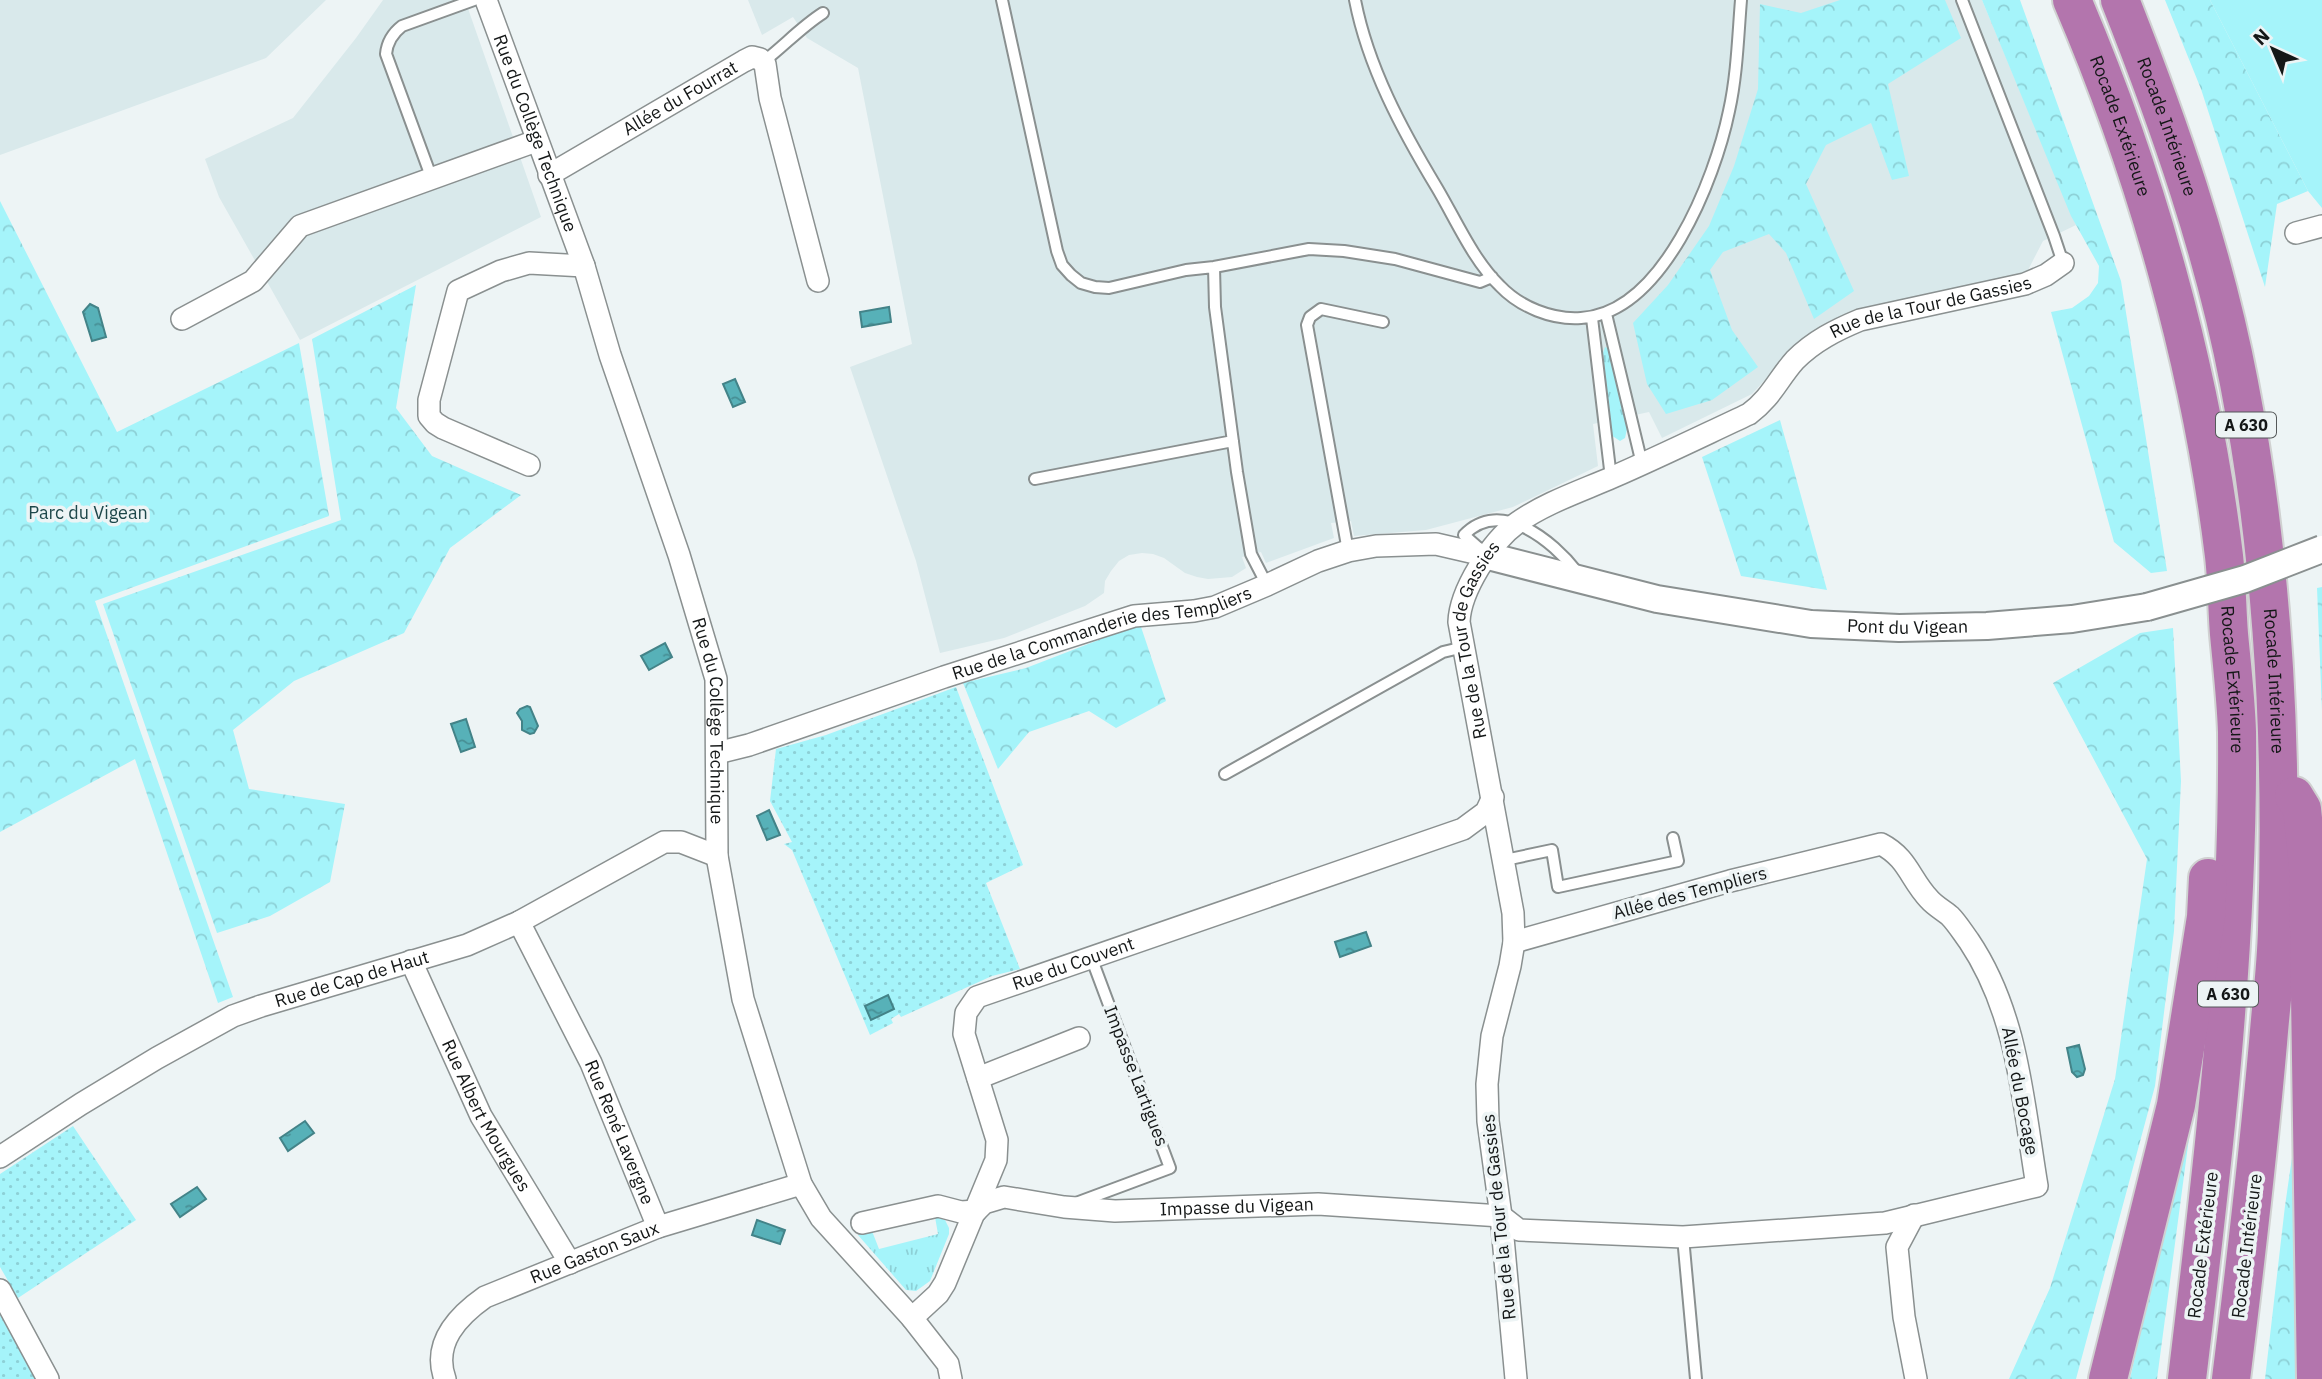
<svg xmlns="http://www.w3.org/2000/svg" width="2322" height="1379" font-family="'IBM Plex Sans',sans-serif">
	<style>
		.built { fill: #d9e9eb }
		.grass { fill: url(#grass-tufts) }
		.forest { fill: url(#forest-crowns) }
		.garden { fill: url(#garden-dots) }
		.pitch { fill: #a5f4fa }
		.water { fill: url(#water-ripples); stroke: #438388; stroke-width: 2 }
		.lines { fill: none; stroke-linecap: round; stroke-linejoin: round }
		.service-casing { stroke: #8a9090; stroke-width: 14 }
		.minor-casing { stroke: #8a9090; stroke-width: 24 }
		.tertiary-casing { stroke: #8a9090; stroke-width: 30 }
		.motorway-casing { stroke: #d0d1d1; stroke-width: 42 }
		.service { stroke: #fff; stroke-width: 10 }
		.minor { stroke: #fff; stroke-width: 21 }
		.tertiary { stroke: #fff; stroke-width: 26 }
		.motorway { stroke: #b375ad; stroke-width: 38 }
		.tertiary-bridge-casing { stroke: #8a9090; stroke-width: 30; stroke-linecap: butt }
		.tertiary-bridge { stroke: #fff; stroke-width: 26 }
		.labels { text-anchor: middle; stroke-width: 7; stroke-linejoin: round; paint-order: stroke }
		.shield { fill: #edf4f5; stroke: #55595a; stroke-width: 2 }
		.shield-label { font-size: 16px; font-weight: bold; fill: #141717 }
		.street-label { font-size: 18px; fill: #141717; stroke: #edf4f5 }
		.park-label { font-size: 18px; fill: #1d474a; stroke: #edf4f5 }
	</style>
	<defs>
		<pattern id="grass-tufts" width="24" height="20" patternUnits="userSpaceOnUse" patternTransform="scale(1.75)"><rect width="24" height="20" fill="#a5f4fa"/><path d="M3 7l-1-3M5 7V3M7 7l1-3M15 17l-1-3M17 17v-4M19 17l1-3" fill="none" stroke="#8dd0d6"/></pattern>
		<pattern id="forest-crowns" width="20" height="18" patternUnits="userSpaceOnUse" patternTransform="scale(1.75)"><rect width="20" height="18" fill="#a5f4fa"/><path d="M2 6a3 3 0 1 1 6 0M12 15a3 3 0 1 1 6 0" fill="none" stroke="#8dd0d6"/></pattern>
		<pattern id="garden-dots" width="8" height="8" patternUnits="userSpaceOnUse" patternTransform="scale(1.75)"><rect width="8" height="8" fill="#a5f4fa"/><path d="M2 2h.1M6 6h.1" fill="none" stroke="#8dd0d6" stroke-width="1.8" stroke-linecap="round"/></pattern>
		<pattern id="water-ripples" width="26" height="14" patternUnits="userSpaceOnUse" patternTransform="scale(1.75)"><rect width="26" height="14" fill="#57b1b8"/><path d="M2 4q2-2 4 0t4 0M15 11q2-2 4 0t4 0" fill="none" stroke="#478f95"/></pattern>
	</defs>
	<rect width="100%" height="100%" fill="#edf4f5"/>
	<path class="built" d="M0,0H326L266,58L0,155Z
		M383,0H465L541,217L300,340L219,197L205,159L293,118L356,38Z
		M748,0H1982L2076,225L2043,241L2026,274L1865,307L1823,325L1797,345L1752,394L1662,438L1649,412L1593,424L1598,466L1513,507L1426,530L1354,536L1351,521L1331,523L1334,538L1266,563L1261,552L1242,557L1246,568L1232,577L1208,579L1197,577L1185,573L1164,558L1153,554L1142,553L1129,555L1119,561L1111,571L1105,581L1104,593L1085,606L1004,638L940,653L916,561L850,367L912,344L858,68L807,38L793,17L762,35Z"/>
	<path class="grass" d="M1605,347L1609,349L1627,429L1625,438L1620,441L1611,435L1603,353Z
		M935,1217L945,1220L949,1228V1234L930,1281L916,1291L906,1290L858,1235L872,1231L879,1249L938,1234Z"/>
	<path class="forest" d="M1840,0H1945L1961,38L1888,84L1909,176L1892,180L1871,123L1826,145L1806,184L1854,291L1814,319L1786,253L1769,234L1723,252L1710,270L1732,330L1758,367L1712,400L1666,414L1647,384L1633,323L1668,285L1709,226L1734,166L1758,89L1760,4L1801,13Z
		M1982,0H2020L2121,281L2167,571L2151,573L2114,542L2051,312L2072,308L2089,296L2098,283L2099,266L2071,216Z
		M2165,0H2210L2308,191L2277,204L2265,287L2201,89Z
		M0,201L117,432L299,343L329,516L95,601L233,997L218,1003L135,759L0,832Z
		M416,285L396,408L432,456L521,495L450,548L404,633L294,681L233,730L249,789L345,804L330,882L270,916L217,933L103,604L341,520L312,339Z
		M1780,420L1827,590L1741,576L1702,457Z
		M2322,587V711L2317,588Z
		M1140,624L1166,701L1116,728L1089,711L1029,732L998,769L963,683L1026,668Z
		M2173,628L2181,781L2174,931L2155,1086L2076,1379H2009L2050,1288L2115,1079L2147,859L2053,683L2140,633Z
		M2301,1095L2297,1379H2265L2285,1206Z
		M2193,1108L2157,1379H2130L2170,1196Z"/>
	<path class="garden" d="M956,687L1023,865L986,883L1020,969L992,976L901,1017L899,1014L891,1019L893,1023L870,1035L792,850L784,844L792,842L770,801L776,749L826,735Z
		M73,1126L136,1220L18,1298L0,1267V1174Z
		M0,1315L36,1379H0Z"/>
	<path class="pitch" d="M2210,0H2322V208L2308,191Z"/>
	<path class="water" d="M90,304L98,308L106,337L92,341L83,312Z
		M889,307L891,322L862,327L860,312Z
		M735,379L745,402L733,407L723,384Z
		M665,643L672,657L649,670L641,656Z
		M527,706L530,707L538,726L534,733L530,734L522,730V721L517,713L520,709Z
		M466,719L475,747L461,752L451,724Z
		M769,810L780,835L767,840L757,816Z
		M1366,932L1371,946L1340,957L1335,942Z
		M888,995L894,1009L871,1020L865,1006Z
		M2079,1045L2085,1069L2083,1075L2077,1077L2072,1072L2067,1048Z
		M305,1121L314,1133L288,1151L280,1138Z
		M197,1187L206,1199L180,1217L171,1204Z
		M757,1220L785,1230L780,1244L752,1235Z"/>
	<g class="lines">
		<g class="service-casing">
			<path id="service" d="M1002,0L1057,251L1062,265L1071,275L1081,283L1095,287L1109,288L1186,270L1214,267L1309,249L1344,251L1395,259L1480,282L1492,277
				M1355,0C1368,67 1402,130 1437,188C1456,220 1473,260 1500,286C1520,307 1552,320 1581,318C1663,313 1715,179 1729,111C1737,75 1738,37 1741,0
				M1962,0L2054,236L2063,263
				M763,62C784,46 801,27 823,13
				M432,179L386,54C387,43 393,33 402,26L474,0
				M1214,267L1215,307L1237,472L1251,554L1267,585
				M1606,314L1642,464
				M1592,318L1611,478
				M1035,479L1233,441
				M1481,550L1464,535C1500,497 1553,541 1577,572
				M1348,551L1307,325L1310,317L1321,309L1383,322
				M1225,774L1443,652L1464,647
				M1505,860L1552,850L1558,887L1678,861L1673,838
				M1076,1203L1170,1168L1091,957
				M1683,1237L1696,1379"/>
		</g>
		<g class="minor-casing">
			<g id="minor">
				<path id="s1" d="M486,0L584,266L610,355L679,555L716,679L717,856L743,999L801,1184L821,1218L912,1318L948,1364L951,1379"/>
				<path id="s2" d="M549,175L744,61L752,57L760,59L765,64L770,98L818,281"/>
				<path d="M2296,233L2322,226"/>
				<path d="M182,319L253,281L300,226L536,141"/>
				<path d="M529,465L443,428L435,423L429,416V400L458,291L501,271L529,263L584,266"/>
				<path id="s3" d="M717,753L749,745L944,677L1134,616L1194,611L1215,607L1267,585L1318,561L1348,551L1376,546L1436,544L1488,556"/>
				<path id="s4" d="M519,922L591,1063L658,1227"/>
				<path id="s5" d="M411,961L481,1116L570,1263"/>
				<path d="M978,1078L1079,1038"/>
				<path id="s6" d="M0,1157L81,1104L157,1058L233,1016L261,1006L467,945L519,922L664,842H681L717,856"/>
				<path id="s7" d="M976,1211L984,1203L1004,1197L1064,1207L1115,1211L1318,1204L1501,1216"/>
				<path d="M1914,1215L1897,1247L1904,1317L1916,1379"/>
				<path d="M1501,1216L1519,1230L1683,1237L1885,1223L2037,1186C2023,1102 2018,1014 1969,941C1963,933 1957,923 1950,916C1943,910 1935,906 1929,899C1910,879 1908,858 1881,844L1730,881L1514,942"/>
				<path d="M862,1223L938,1206L961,1212L976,1211"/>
				<path d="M0,1290L48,1379"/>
				<path id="s8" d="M912,1318L938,1294L945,1283L996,1160L997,1140L964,1034L966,1013L977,997L1463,829L1486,812L1493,797"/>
				<path id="s9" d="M445,1379C432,1343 458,1316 485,1297L658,1227L801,1184"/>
				<path id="s10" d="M1516,1379L1501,1216L1488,1121L1487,1084L1492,1036L1510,966L1514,942L1513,913L1459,622C1460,591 1491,542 1517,523C1545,503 1581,491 1613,477C1659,457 1704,435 1749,414C1771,398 1778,379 1795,360C1814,341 1836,330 1860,320L2025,284L2046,275L2063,263"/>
			</g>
		</g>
		<g class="tertiary-casing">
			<g id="tertiary">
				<path id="s11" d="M1488,556L1657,599L1811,624L1899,628L1987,626L2072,619L2147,607"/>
			</g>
		</g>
		<g class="motorway-casing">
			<g id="motorway">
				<path id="s12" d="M2072,0C2147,175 2201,368 2224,556C2227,582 2227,608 2229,634C2232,666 2236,700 2237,732C2239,949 2213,1164 2187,1379"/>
				<path id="s13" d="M2120,0C2169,124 2214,252 2239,383C2274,564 2283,747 2277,930C2276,968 2271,1005 2268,1043C2258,1155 2245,1267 2231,1379"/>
				<path d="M2294,796L2302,809L2308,866L2316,1379"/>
				<path d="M2108,1379L2176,1105L2206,917L2208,878"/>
			</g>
		</g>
		<use href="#service" class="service"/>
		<use href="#minor" class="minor"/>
		<use href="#tertiary" class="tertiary"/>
		<use href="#motorway" class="motorway"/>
		<g class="tertiary-bridge-casing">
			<path id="tertiary-bridge" d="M2147,607L2245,579L2322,549"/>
		</g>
		<use href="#tertiary-bridge" class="tertiary-bridge"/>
	</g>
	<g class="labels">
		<g class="shield">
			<rect x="2216" y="412.5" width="60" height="25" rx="5"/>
			<rect x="2198" y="981.5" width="60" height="25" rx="5"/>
		</g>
		<g class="shield-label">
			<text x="2246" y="431">A 630</text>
			<text x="2228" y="1000">A 630</text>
		</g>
		<g class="street-label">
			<text dy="6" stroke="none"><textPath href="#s2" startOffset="152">Allée du Fourrat</textPath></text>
			<text dy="6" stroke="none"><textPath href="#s12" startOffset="135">Rocade Extérieure</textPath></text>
			<text dy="6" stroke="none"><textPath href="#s13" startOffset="135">Rocade Intérieure</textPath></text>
			<text dy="6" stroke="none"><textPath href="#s1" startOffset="142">Rue du Collège Technique</textPath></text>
			<text dy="6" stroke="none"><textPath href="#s10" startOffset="1360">Rue de la Tour de Gassies</textPath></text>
			<text dy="6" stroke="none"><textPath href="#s11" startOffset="427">Pont du Vigean</textPath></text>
			<text dy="6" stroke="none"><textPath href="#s3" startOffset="404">Rue de la Commanderie des Templiers</textPath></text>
			<text dy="6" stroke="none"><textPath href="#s10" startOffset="751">Rue de la Tour de Gassies</textPath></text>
			<text dy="6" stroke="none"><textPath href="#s12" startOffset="702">Rocade Extérieure</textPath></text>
			<text dy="6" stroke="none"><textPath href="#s13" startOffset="702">Rocade Intérieure</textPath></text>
			<text dy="6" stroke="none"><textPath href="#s1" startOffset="758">Rue du Collège Technique</textPath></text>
			<text transform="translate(1690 893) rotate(-15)" y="6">Allée des Templiers</text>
			<text dy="6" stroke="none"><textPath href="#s8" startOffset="455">Rue du Couvent</textPath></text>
			<text dy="6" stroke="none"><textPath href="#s6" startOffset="397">Rue de Cap de Haut</textPath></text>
			<text transform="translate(1136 1076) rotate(69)" y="6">Impasse Lartigues</text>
			<text transform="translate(2020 1091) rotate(79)" y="6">Allée du Bocage</text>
			<text dy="6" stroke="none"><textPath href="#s5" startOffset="172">Rue Albert Mourgues</textPath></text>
			<text dy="6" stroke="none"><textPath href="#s4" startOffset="233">Rue René Lavergne</textPath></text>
			<text dy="6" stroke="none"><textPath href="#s7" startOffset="266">Impasse du Vigean</textPath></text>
			<text transform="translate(1499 1217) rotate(-96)" y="6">Rue de la Tour de Gassies</text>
			<text transform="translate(2203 1245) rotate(-83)" y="6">Rocade Extérieure</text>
			<text transform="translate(2247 1246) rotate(-83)" y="6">Rocade Intérieure</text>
			<text dy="6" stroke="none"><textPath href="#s9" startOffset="217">Rue Gaston Saux</textPath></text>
		</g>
		<g class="park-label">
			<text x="88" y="519">Parc du Vigean</text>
		</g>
	</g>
	<g transform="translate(2273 49) rotate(316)" stroke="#edf4f5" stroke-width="5" paint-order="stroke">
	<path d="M0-5L12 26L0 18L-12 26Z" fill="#141717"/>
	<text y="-10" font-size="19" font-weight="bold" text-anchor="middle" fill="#141717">N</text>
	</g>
</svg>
